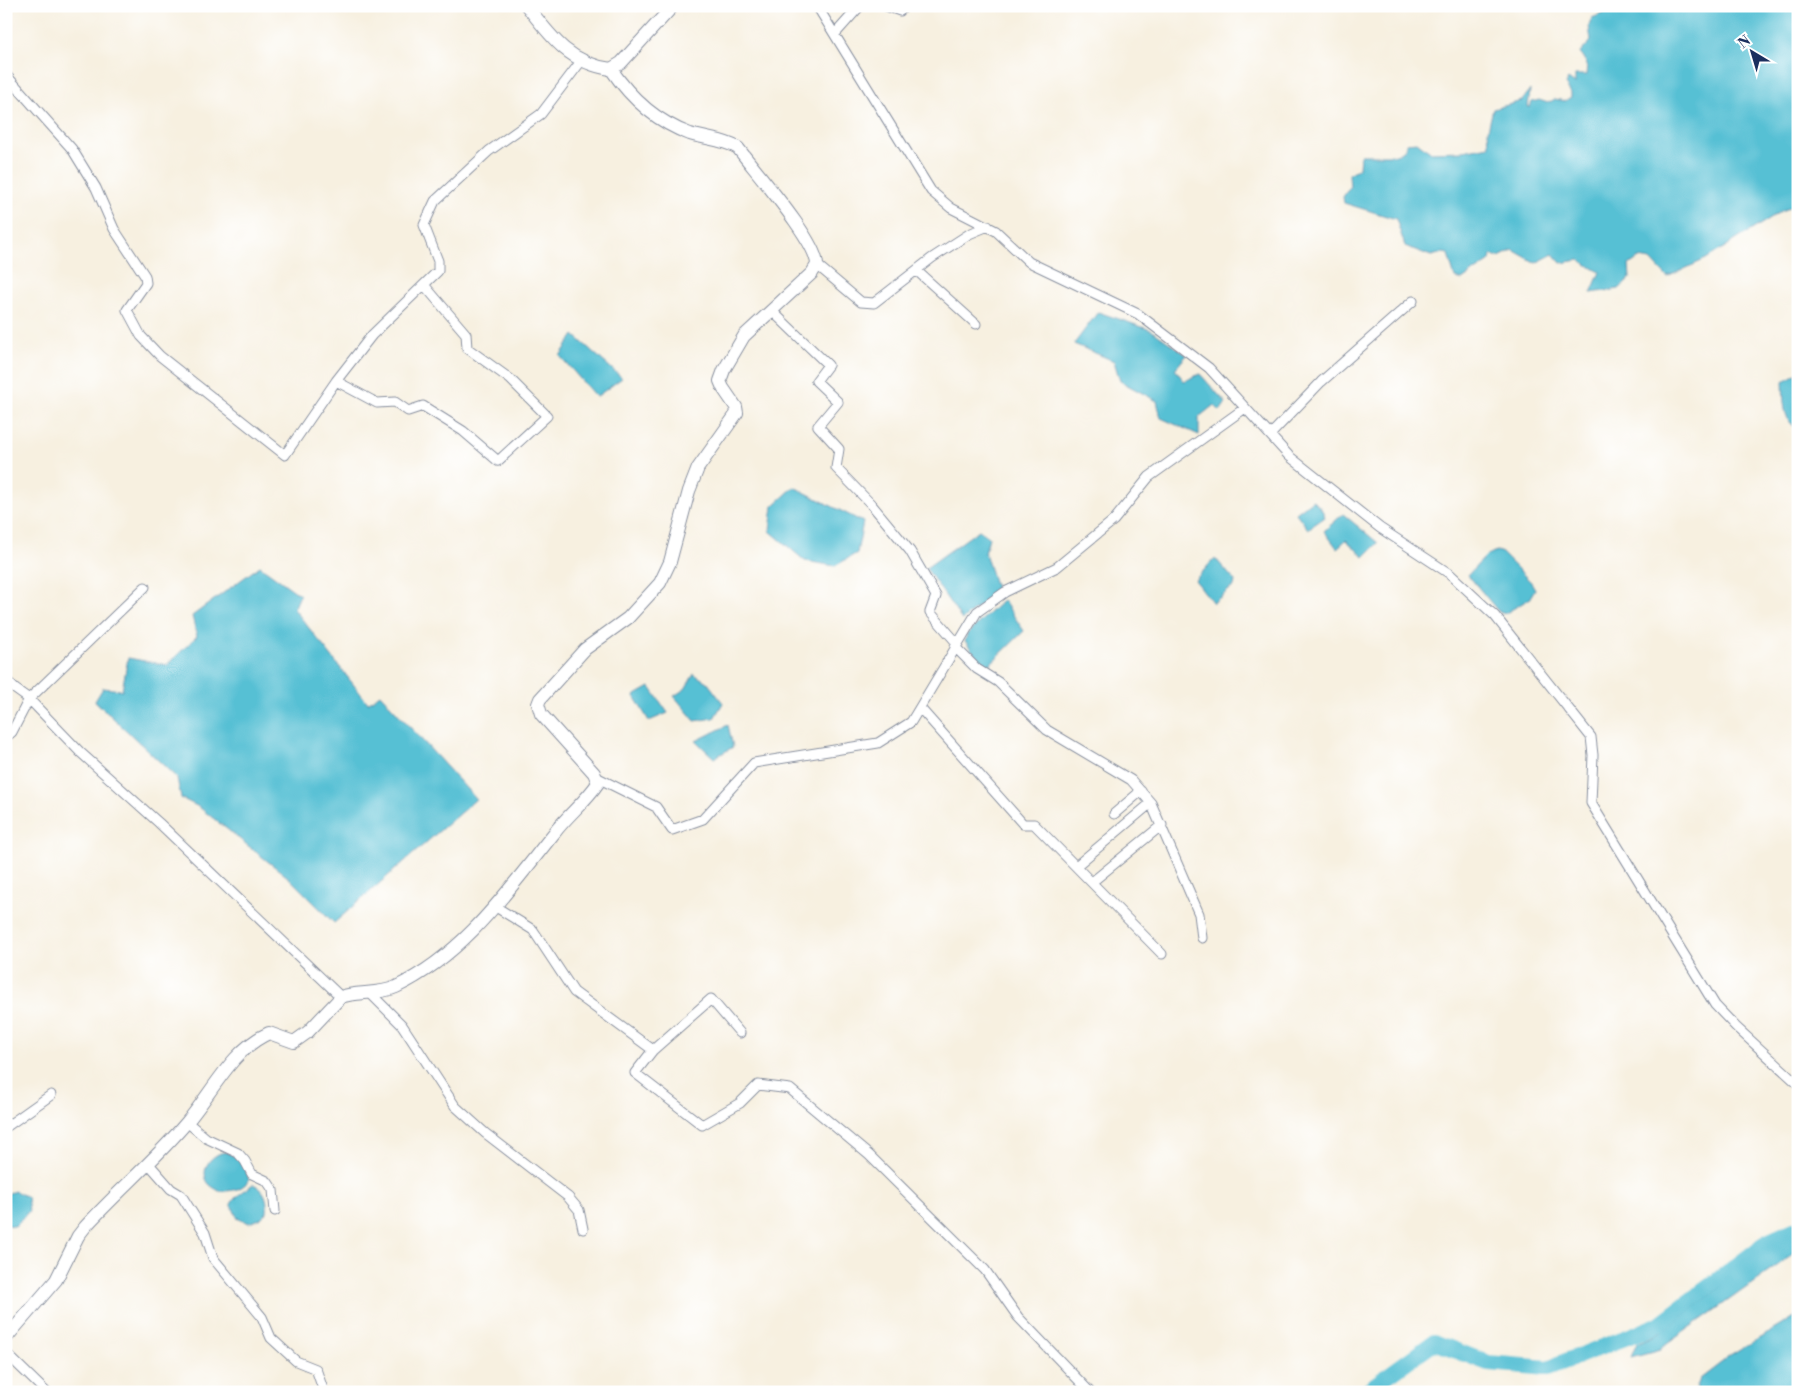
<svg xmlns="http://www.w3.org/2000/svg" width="1804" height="1398" font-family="'Libre Bodoni',serif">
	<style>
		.water { fill: #57c0d4; stroke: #397899 }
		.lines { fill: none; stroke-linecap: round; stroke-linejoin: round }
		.river { stroke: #57c0d4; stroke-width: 16 }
		.street-casing { stroke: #89909f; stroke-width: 11 }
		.secondary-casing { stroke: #89909f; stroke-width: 14 }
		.street { stroke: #fff; stroke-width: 9 }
		.secondary { stroke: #fff; stroke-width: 12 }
	</style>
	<rect width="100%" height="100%" fill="#fff"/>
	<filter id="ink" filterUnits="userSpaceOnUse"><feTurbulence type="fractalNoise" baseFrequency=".02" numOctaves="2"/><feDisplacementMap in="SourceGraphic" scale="10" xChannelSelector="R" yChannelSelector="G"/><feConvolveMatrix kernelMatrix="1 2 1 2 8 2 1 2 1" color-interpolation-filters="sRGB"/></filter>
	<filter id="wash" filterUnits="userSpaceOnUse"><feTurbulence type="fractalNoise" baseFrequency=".0096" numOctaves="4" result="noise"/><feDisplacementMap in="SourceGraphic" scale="20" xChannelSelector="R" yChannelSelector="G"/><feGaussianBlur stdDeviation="1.12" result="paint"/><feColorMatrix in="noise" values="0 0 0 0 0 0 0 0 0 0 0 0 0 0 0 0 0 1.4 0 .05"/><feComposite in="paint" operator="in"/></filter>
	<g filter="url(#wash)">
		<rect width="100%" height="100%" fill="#f7f0e0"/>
		<path class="water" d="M1605,6H1798V206L1783,210L1706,259L1667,277L1651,260L1639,258L1629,265L1630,279L1619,289L1591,293L1600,272L1579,260L1561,263L1553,254L1536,263L1513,250L1499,257L1491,255L1490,261L1462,280L1455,278L1448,254L1443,253L1431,256L1405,246L1396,219L1344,203L1343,197L1350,187L1349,174L1359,168L1360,155H1397L1406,148V143L1417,142L1430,152L1463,151L1489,146L1488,130L1493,109L1522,101L1530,90L1528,107H1530L1532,102L1539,100L1548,103L1555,99L1565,101L1571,97V93L1565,84L1568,79L1575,84V75H1586L1587,64L1580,53L1591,41L1589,26L1592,18L1607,12Z
			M1098,312L1151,330L1187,355L1175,369L1184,381L1200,374L1226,403L1220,411L1214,405L1199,417V435L1161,418L1157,401L1120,381L1114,361L1074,344Z
			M574,335L622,378L596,397L560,356Z
			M1798,373V425L1794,426C1782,417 1784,396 1783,381Z
			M794,487L863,522L857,553L835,566L805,561L770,531L773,506Z
			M1313,500L1322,510L1325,517L1308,529L1296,513Z
			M1343,514L1378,543L1364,557L1346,540L1337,548L1324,531Z
			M979,530L989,537L985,553L997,591L962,620L926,568Z
			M1496,551L1501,552L1531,582L1535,589L1529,599L1506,613L1498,611L1468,575L1486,556Z
			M1215,558L1235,581L1234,586L1213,603L1195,580Z
			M260,566L300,595L294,609L368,703L380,694L476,799L334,923L289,878L199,807L181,798L177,778L95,701L103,688L122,690L128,658L167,665L197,636L192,616Z
			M1003,600L1024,631L988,666L982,664L965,641L967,634Z
			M694,674L707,682L723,703L714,718L695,721L674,696L685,689Z
			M650,687L668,713L649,721L634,696Z
			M728,725L733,747L714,758L696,741Z
			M226,1152C240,1157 245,1166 249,1180C241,1191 231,1191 219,1191C216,1189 212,1187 209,1184C198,1170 212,1153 226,1152Z
			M253,1184C265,1189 268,1200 267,1212L260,1219L249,1223L237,1217L231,1204L236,1197Z
			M15,1191L27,1197L29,1211L15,1226L6,1225V1194Z
			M1798,1229V1251L1660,1349L1631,1357L1637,1343L1660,1333L1721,1287L1750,1257Z
			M1798,1315V1392H1695L1700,1379L1730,1356Z"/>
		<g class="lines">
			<path class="river" d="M1365,1392L1434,1342L1488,1363L1548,1368L1658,1325L1769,1241L1798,1228"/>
		</g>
	</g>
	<g filter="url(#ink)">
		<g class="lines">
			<g class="street-casing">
				<path id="street" d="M817,6L931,191L951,208L996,231L1029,262L1138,314L1209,368L1289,456L1380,528L1450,574L1495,616L1591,737L1593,755L1591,803L1715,1005L1736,1027L1798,1084
					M886,6L900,11L905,6
					M835,34L860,6
					M6,75L72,149L96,188L114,229L145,276L146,283L127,310L141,336L160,356L285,455L336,381L372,335L438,271V261L424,225L435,201L489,151L541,114L582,60
					M817,265L861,302L874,303L932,258L969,234L988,226
					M917,271L976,324
					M771,310L828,365L816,381L838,402L818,426L839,449L836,468L871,504L910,551L936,596L930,612L957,643
					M336,381L377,403L395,402L408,411L423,406L463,431L498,461L547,416L510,379L467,348L466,334L425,286
					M1271,434L1321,382L1413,301
					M145,587L29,699L80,752L159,823L341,997
					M955,647L977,669L998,682L1047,730L1131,780L1151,803L1199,914L1202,938
					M6,680L15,689L29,699L12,732L6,737
					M920,708L1023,824H1034L1162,954
					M598,778L656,807L672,830L703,819L754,763L878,743L911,722L977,612L1005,592L1057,567L1114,520L1149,477L1245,408
					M1114,814L1141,791
					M1076,866L1151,803
					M1092,882L1162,825
					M496,907L533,930L574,992L653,1050L635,1073L702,1125L740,1103L758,1085L790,1089L869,1155L985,1270L1018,1317L1090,1392
					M371,994L402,1025L455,1106L485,1133L568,1197L579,1210L583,1229
					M653,1050L711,999L740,1033
					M187,1122L206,1138L238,1153L245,1161L252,1174L267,1181L273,1190L275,1211
					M6,1127L51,1095
					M149,1164L171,1189L181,1195L205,1233L213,1258L262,1317L271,1338L296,1361L316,1369L324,1392
					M6,1353L46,1392"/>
			</g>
			<g class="secondary-casing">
				<path id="secondary" d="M527,6C551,37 569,63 611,69L621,63L673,6
					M6,1338L56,1280L78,1236L85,1227C118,1191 155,1160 187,1122C212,1093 232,1049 269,1033L294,1042L308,1032L341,997C355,991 379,995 396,987C465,954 509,889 555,832C568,815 586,801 598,783L594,773L541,714L538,704L540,699L585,649L628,618L660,583L670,562L689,491L698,468L737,413L736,407L723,388L720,381L724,370L744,336L812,273L817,265C817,241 755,171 738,148C723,139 706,139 690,134C657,122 630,97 611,69"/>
			</g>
			<use href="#street" class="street"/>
			<use href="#secondary" class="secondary"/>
		</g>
	</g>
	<rect width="1804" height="1398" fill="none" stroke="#fff" stroke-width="25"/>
	<g transform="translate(1752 52) rotate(322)" stroke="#ffffff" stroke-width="4" paint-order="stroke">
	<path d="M0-4L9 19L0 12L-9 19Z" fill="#1b2f5e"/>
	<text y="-8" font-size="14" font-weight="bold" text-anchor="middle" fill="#1b2f5e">N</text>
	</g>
</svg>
